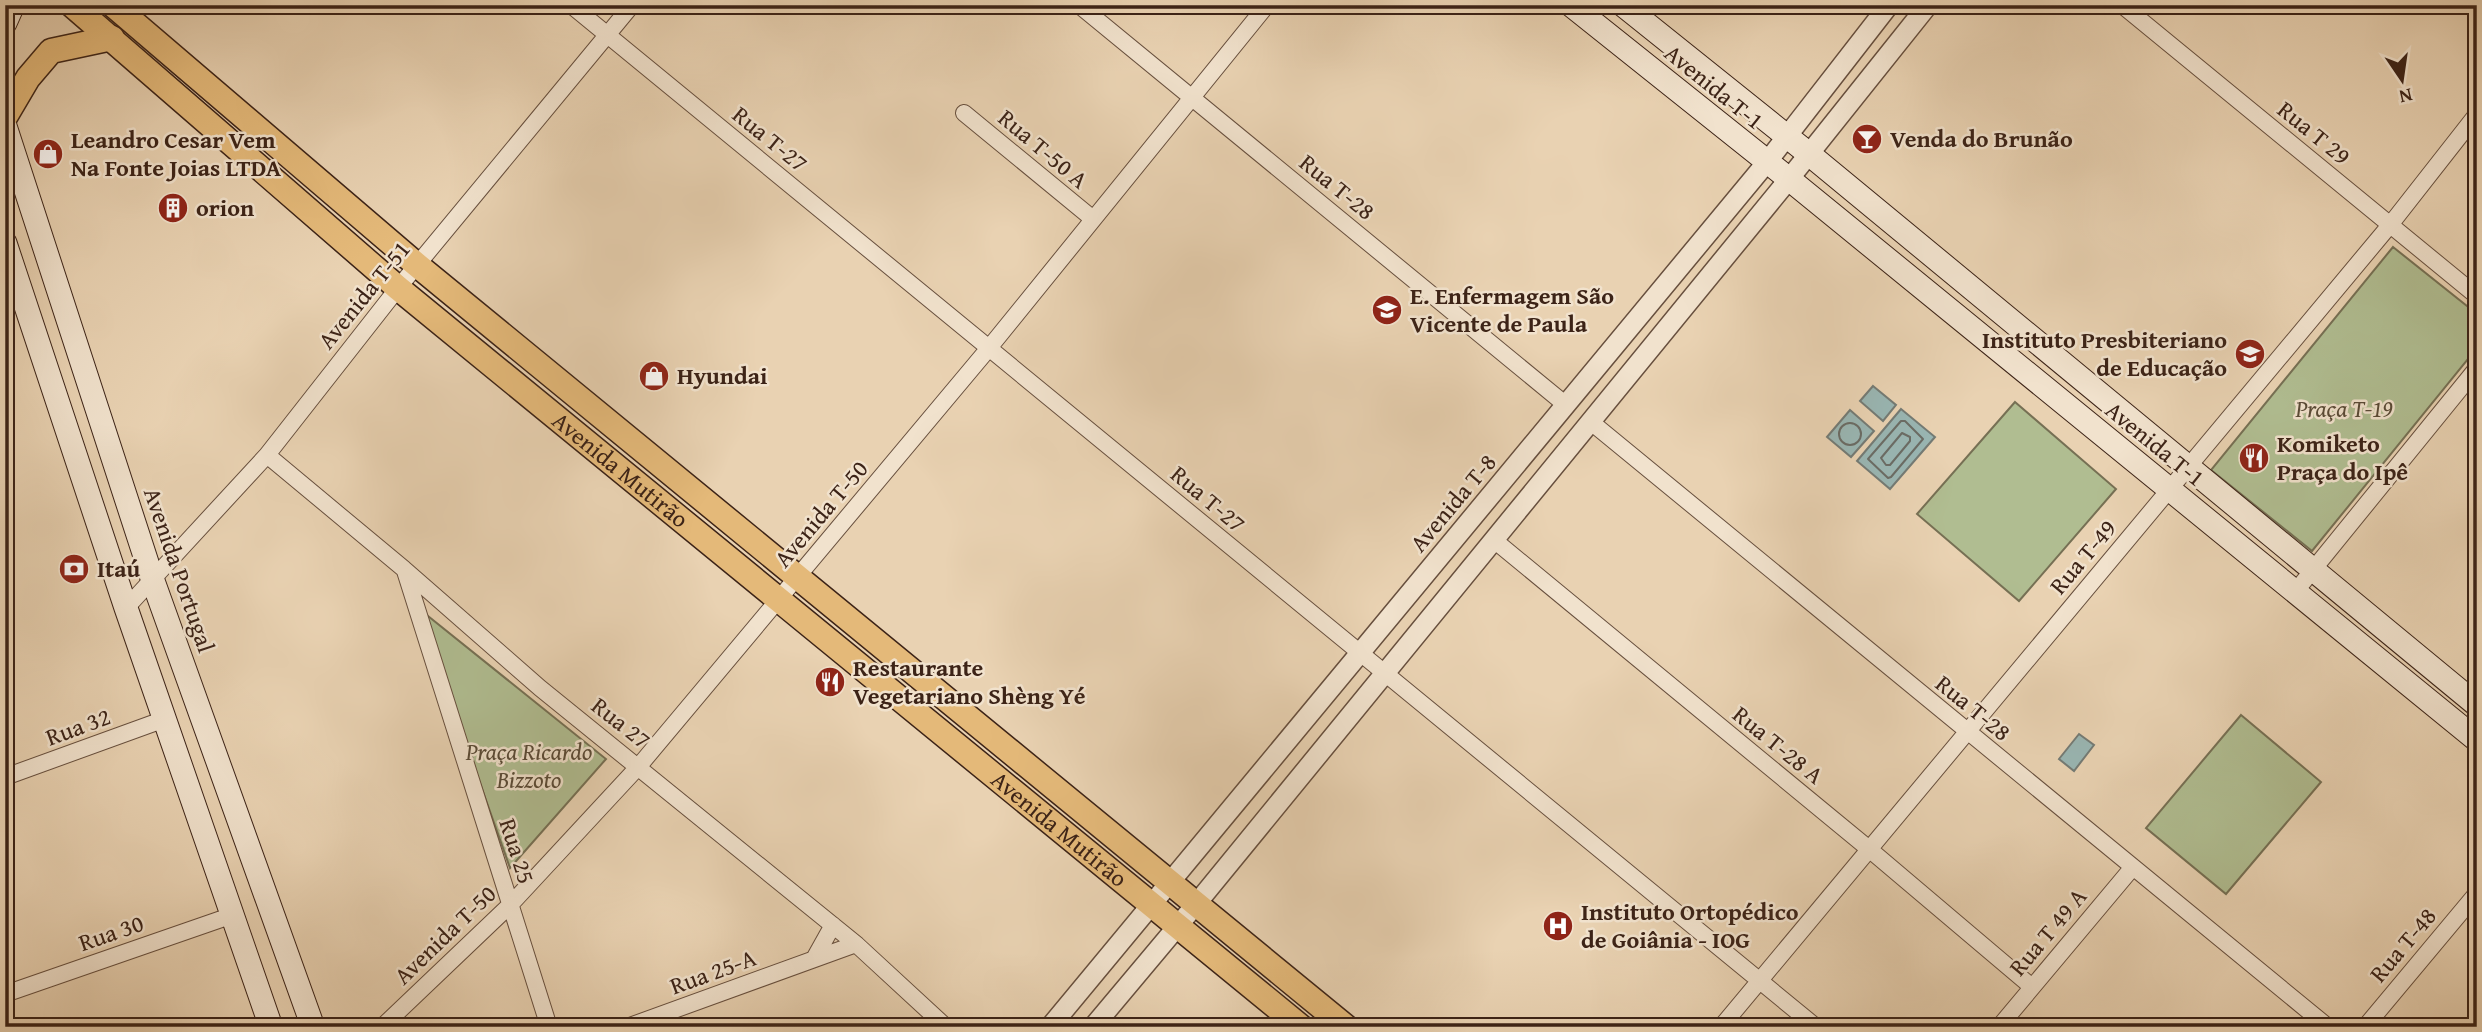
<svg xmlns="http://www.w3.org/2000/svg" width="2482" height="1032" font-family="'Gentium Book Plus',serif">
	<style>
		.green { fill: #b0bd91; stroke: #767054; stroke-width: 2 }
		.water { fill: #99b6b3; stroke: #747b75; stroke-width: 2 }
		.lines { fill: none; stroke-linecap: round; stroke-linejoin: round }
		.shore { stroke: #6a6c65; stroke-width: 2 }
		.minor-casing { stroke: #674f3e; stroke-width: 18 }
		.tertiary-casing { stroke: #674f3e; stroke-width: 22 }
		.secondary-casing { stroke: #3c2317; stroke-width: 25 }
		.primary-casing { stroke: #3c2317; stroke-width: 27 }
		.minor { stroke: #f1e2cd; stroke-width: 16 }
		.tertiary { stroke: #f1e2cd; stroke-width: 19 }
		.secondary { stroke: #f1e2cd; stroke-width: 23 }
		.primary { stroke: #e4b979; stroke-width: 24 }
		.labels { text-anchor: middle; stroke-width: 5; stroke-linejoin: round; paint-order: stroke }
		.street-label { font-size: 24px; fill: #3c2317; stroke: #f1e2cd }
		.poi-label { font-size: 24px; font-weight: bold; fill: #3c2317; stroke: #f1e2cd; text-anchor: start }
		.park-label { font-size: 24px; font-style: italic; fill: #594a36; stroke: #f1e2cd }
	</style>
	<rect width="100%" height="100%" fill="#e9d2b2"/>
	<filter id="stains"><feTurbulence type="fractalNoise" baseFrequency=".00286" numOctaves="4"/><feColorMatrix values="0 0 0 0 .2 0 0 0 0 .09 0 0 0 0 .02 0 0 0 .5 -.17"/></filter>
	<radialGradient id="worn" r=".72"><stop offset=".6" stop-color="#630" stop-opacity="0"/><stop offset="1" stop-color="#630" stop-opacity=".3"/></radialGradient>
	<path class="green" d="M2393,247L2477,314V348L2312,551L2211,470Z
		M2015,402L2116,489L2019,601L1917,514Z
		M418,608L606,759L510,868Z
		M2241,715L2321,782L2226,894L2146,828Z"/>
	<path class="water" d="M1873,386L1896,405L1883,421L1860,401Z
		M1901,409L1935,437L1890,489L1857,461Z
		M1850,410L1874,431L1851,457L1827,437Z
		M2079,734L2094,745L2074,771L2059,759Z"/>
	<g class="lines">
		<path class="shore" d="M1901,421H1905L1923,439L1891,477L1888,478L1868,459Z
			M1839 434a11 11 0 1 1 22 0a11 11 0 1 1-22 0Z
			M1902,433L1910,437V441L1890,465H1886L1881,458Z"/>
		<g class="minor-casing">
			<path id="minor" d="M571,5L1816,1027
				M1079,5L1566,405
				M2122,5L2477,296
				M964,113L1093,219
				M1591,422L2328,1027
				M267,455L404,569L540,688L856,944L946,1027
				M1494,540L1869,849L2032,987
				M405,571L549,1027
				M2295,592L2477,368
				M126,608L267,455L398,288L632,5
				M5,777L165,719
				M814,959L833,925
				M5,994L233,915
				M382,1027L510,905L639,766L989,348L1267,5
				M627,1027L856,944
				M1721,1027L2390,225L2477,114
				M1999,1027L2133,867
				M2365,1027L2477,893"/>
		</g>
		<g class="tertiary-casing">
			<path id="tertiary" d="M1050,1027L1767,162L1889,5
				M1093,1027L1197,903L1789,179L1928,5"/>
		</g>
		<g class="secondary-casing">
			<path id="secondary" d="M1571,5L1789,179L2477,740
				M1623,5L1809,154L2477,705
				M5,23L13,5
				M5,126L153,581L313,1027
				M5,243L126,608L271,1027"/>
		</g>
		<g class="primary-casing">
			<g id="primary">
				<path id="s1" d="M72,5L398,288L1301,1027"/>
				<path d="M113,5L417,265L1346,1027"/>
				<path d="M5,117L28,78L51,51L112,38"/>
			</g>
		</g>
		<use href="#minor" class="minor"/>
		<use href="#tertiary" class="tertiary"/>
		<use href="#secondary" class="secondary"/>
		<use href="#primary" class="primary"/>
	</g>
	<defs>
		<g id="bar-disc" transform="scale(1.575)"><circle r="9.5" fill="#8f2418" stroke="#f1e2cd"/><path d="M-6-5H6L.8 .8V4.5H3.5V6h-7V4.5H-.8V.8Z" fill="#fff"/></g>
		<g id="shop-disc" transform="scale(1.575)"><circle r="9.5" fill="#8f2418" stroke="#f1e2cd"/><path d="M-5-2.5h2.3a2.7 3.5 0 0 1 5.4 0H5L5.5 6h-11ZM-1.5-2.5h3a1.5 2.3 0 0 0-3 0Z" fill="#fff"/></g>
		<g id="building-disc" transform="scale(1.575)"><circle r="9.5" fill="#8f2418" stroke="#f1e2cd"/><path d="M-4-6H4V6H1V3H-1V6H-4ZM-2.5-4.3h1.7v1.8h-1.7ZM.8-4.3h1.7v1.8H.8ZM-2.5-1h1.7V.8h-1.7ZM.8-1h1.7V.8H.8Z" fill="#fff"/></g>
		<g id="university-disc" transform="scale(1.575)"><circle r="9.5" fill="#8f2418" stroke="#f1e2cd"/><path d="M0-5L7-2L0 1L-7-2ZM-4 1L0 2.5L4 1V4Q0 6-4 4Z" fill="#fff"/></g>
		<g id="school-disc" transform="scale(1.575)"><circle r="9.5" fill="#8f2418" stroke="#f1e2cd"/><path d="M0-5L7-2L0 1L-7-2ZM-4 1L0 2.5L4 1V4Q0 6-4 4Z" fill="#fff"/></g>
		<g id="restaurant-disc" transform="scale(1.575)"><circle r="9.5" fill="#8f2418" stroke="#f1e2cd"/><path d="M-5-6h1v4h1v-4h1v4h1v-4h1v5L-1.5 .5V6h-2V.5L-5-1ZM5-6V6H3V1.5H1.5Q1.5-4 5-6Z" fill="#fff"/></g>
		<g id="bank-disc" transform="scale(1.575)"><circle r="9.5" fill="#8f2418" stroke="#f1e2cd"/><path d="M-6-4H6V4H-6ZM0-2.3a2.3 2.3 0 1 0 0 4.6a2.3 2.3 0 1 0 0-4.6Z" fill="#fff"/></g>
		<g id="hospital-disc" transform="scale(1.575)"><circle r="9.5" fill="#8f2418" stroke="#f1e2cd"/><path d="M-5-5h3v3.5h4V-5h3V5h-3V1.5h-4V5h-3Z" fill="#fff"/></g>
	</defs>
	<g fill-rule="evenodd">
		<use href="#bar-disc" x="1867" y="139"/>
		<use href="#shop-disc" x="48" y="154"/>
		<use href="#building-disc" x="173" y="208"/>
		<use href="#university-disc" x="1387" y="310"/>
		<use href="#school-disc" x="2250" y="354"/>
		<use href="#shop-disc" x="654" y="376"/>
		<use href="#restaurant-disc" x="2254" y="458"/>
		<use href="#bank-disc" x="74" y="569"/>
		<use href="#restaurant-disc" x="830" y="682"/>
		<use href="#hospital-disc" x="1558" y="926"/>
	</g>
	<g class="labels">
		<g class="street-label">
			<text transform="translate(1714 87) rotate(39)" y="8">Avenida T-1</text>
			<text transform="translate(2314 133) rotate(39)" y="8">Rua T 29</text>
			<text transform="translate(770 139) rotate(39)" y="8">Rua T-27</text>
			<text transform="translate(1043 149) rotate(40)" y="8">Rua T-50 A</text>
			<text transform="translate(1337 187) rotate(39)" y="8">Rua T-28</text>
			<text transform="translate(364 295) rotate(-51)" y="8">Avenida T-51</text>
			<text transform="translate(2155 444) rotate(39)" y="8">Avenida T-1</text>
			<text dy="8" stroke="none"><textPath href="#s1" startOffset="719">Avenida Mutirão</textPath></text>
			<text transform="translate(1208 499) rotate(40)" y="8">Rua T-27</text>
			<text transform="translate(1453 503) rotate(-50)" y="8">Avenida T-8</text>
			<text transform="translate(821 514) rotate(-50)" y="8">Avenida T-50</text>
			<text transform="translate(2083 557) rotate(-50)" y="8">Rua T-49</text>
			<text transform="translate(179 570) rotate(71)" y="8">Avenida Portugal</text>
			<text transform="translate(1973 708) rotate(39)" y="8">Rua T-28</text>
			<text transform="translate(621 723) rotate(38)" y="8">Rua 27</text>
			<text transform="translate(78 727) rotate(-20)" y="8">Rua 32</text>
			<text transform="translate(1778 745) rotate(39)" y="8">Rua T-28 A</text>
			<text dy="8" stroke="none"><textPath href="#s1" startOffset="1286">Avenida Mutirão</textPath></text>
			<text transform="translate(517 851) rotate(72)" y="8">Rua 25</text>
			<text transform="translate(2048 932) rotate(-50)" y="8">Rua T 49 A</text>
			<text transform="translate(111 933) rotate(-19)" y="8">Rua 30</text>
			<text transform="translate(445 935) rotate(-44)" y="8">Avenida T-50</text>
			<text transform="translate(2403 945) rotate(-50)" y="8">Rua T-48</text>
			<text transform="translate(713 972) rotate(-20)" y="8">Rua 25-A</text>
		</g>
		<g class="poi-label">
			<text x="1890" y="147">Venda do Brunão</text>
			<text x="71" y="148">Leandro Cesar Vem<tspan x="71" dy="28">Na Fonte Joias LTDA</tspan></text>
			<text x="196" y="216">orion</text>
			<text x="1410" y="304">E. Enfermagem São<tspan x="1410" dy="28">Vicente de Paula</tspan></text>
			<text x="2227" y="348" text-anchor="end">Instituto Presbiteriano<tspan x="2227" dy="28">de Educação</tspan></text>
			<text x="677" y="384">Hyundai</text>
			<text x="2277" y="452">Komiketo<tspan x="2277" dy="28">Praça do Ipê</tspan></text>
			<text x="97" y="577">Itaú</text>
			<text x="853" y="676">Restaurante<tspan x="853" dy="28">Vegetariano Shèng Yé</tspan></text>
			<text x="1581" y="920">Instituto Ortopédico<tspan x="1581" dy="28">de Goiânia - IOG</tspan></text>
		</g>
		<g class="park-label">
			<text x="2344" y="417">Praça T-19</text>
			<text x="529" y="760">Praça Ricardo<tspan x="529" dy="28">Bizzoto</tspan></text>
		</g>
	</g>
	<rect width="2482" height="1032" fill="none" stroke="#e9d2b2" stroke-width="28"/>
	<rect x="7" y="7" width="2468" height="1018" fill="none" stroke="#3c2317" stroke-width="3.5"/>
	<rect x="14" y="14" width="2454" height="1004" fill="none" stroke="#3c2317" stroke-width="2"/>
	<g transform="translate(2402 80) rotate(167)" stroke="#f1e2cd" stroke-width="5" paint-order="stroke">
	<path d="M0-5L12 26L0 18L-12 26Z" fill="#3c2317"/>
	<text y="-10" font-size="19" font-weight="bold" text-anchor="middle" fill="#3c2317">N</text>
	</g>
	<rect width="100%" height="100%" filter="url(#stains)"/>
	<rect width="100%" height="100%" fill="url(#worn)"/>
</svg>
